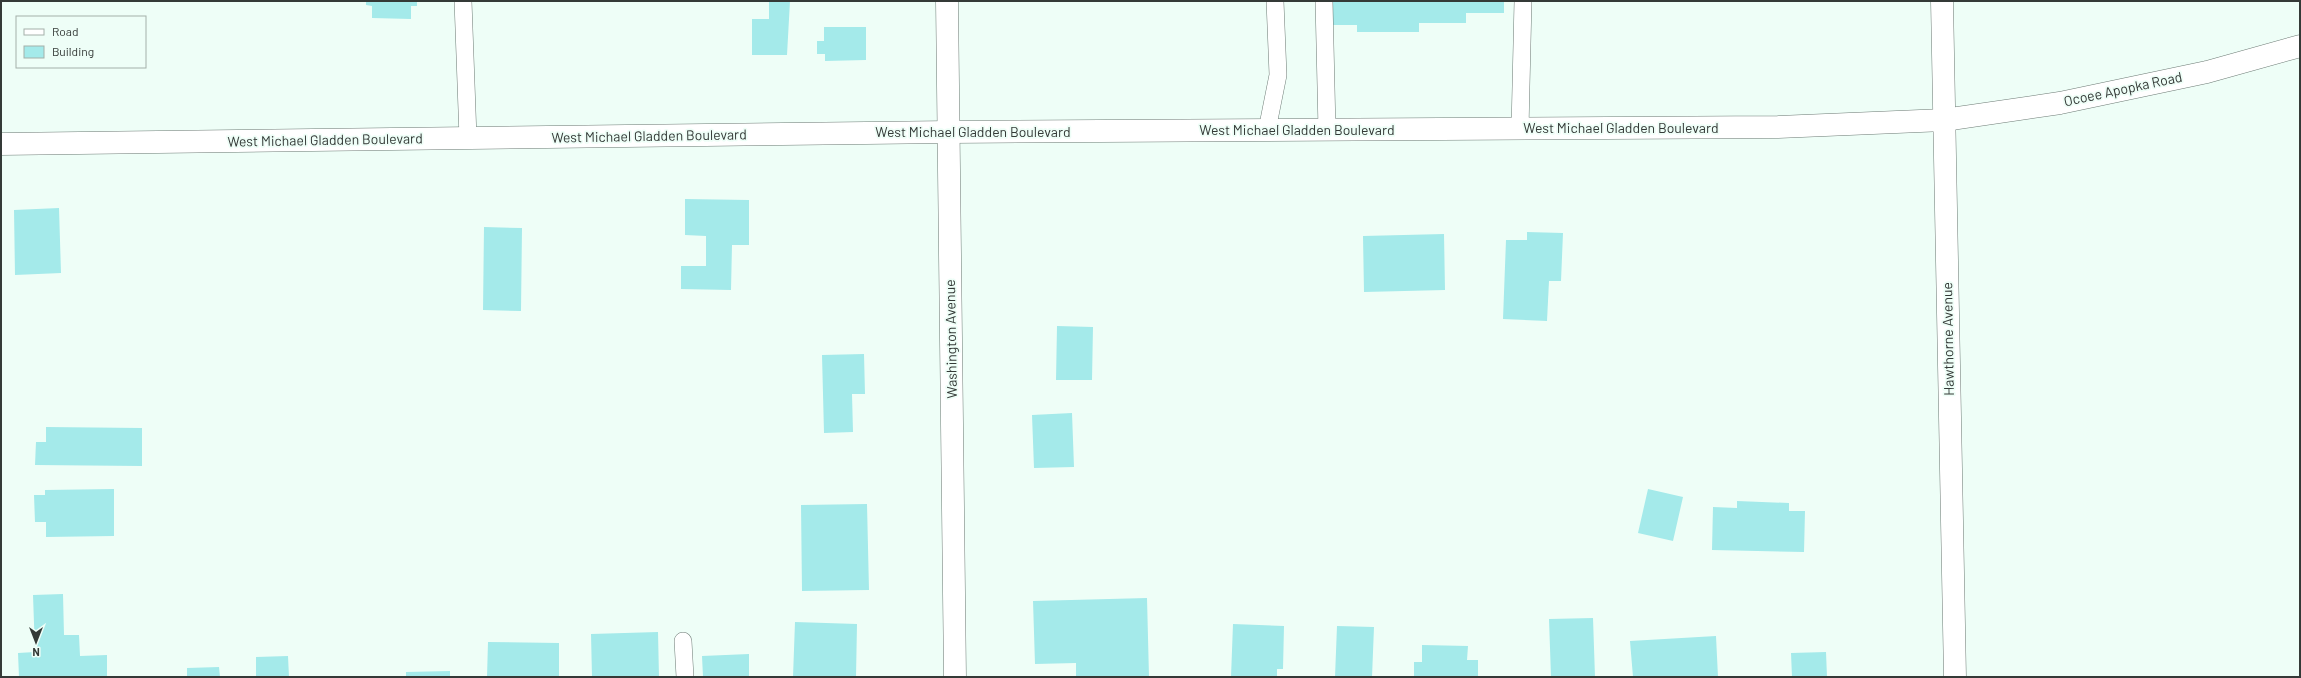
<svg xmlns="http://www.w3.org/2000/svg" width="2301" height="678" font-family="Barlow,sans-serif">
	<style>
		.building { fill: #a4eaea }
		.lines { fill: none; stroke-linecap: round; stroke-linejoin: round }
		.service-casing { stroke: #6d7b75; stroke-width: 18 }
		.minor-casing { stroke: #6d7b75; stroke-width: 23 }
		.secondary-casing { stroke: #6d7b75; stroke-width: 23 }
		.service { stroke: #fff; stroke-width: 17 }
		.minor { stroke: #fff; stroke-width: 22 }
		.secondary { stroke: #fff; stroke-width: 22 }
		.labels { text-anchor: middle; stroke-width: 3.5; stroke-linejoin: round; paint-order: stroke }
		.street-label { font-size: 14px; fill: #343a37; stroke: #eefef7 }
	</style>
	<rect width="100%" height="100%" fill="#eefef7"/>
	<path class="building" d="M366,1H417V6H411V19L372,18V6L366,5Z
		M769,1H790L787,55H752V19H769Z
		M1332,1H1504V13H1466V23H1419V32H1357V25H1332Z
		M824,27H866V60L825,61V54H817V41H824Z
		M685,199L749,200V245H732L731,290L681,289V266H706V236L685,235Z
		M59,208L61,273L15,275L14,210Z
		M484,227L522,228L521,311L483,310Z
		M1527,232L1563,233L1561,281H1549L1547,321L1503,319L1506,240H1527Z
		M1444,234L1445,290L1364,292L1363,236Z
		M1057,326L1093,327L1092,380H1056Z
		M864,354L865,394H852L853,432L824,433L822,355Z
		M1072,413L1074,467L1034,468L1032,415Z
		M46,427L142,428V466L35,465L36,442H46Z
		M114,489V536L46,537V522H35L34,495H45V490Z
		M1648,489L1683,497L1673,541L1638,533Z
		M1737,501L1789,503V511H1805L1804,552L1712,550L1713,507L1737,508Z
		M867,504L869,590L802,591L801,505Z
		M63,594L64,635H79L80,656L107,655V677H19L18,653L35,652L33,595Z
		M1147,598L1149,677H1076V663L1035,664L1033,601Z
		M1593,618L1595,677H1551L1549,619Z
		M795,622L857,624L856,677H793Z
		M1233,624L1284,626L1283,669H1277V677H1231Z
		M1337,626L1374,627L1372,677H1335Z
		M658,632L659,677H592L591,634Z
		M1716,636L1718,677H1633L1630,641Z
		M488,642L559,643V677H487Z
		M1422,645L1468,646L1467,660H1478V677H1414V662H1422Z
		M1826,652L1827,677H1792L1791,653Z
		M749,654V677H703L702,656Z
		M288,656L289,677H256V657Z
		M219,667L220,677H187V668Z
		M450,671V677H406V672Z"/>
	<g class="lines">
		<g class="service-casing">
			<path id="service" d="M463,1L468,138
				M1324,1L1327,130
				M1520,129L1523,1
				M1267,130L1278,75L1275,1
				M683,641L685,677"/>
		</g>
		<g class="minor-casing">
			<path id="minor" d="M947,1L955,677
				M1942,1L1955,677"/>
		</g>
		<g class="secondary-casing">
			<path id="secondary" d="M1,144L949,132L1778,127L1944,120L2060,103L2207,72L2300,46"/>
		</g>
		<use href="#service" class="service"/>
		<use href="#minor" class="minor"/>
		<use href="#secondary" class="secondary"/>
	</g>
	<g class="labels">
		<g class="street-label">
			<text transform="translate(2123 89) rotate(-12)" y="5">Ocoee Apopka Road</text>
			<text x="1621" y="133">West Michael Gladden Boulevard</text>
			<text x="1297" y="135">West Michael Gladden Boulevard</text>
			<text x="973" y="137">West Michael Gladden Boulevard</text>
			<text transform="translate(649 136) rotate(-1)" y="5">West Michael Gladden Boulevard</text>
			<text transform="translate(325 140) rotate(-1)" y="5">West Michael Gladden Boulevard</text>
			<text transform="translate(951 339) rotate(-91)" y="5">Washington Avenue</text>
			<text transform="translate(1948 339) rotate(-91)" y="5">Hawthorne Avenue</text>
		</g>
	</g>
	<rect width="2301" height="678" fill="none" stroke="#343a37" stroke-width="4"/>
	<rect x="16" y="16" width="130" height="52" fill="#eefef7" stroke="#a4b0aa"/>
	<rect x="24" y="29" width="20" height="6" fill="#ffffff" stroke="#a4b0aa"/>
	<text x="52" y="36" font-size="12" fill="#343a37">Road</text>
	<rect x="24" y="46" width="20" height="12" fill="#a4eaea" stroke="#a4b0aa"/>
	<text x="52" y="56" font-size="12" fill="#343a37">Building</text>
	<g transform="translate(36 642) rotate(180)" stroke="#eefef7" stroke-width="3" paint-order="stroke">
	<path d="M0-3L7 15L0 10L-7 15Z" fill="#343a37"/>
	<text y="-6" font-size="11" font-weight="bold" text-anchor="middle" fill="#343a37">N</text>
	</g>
</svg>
